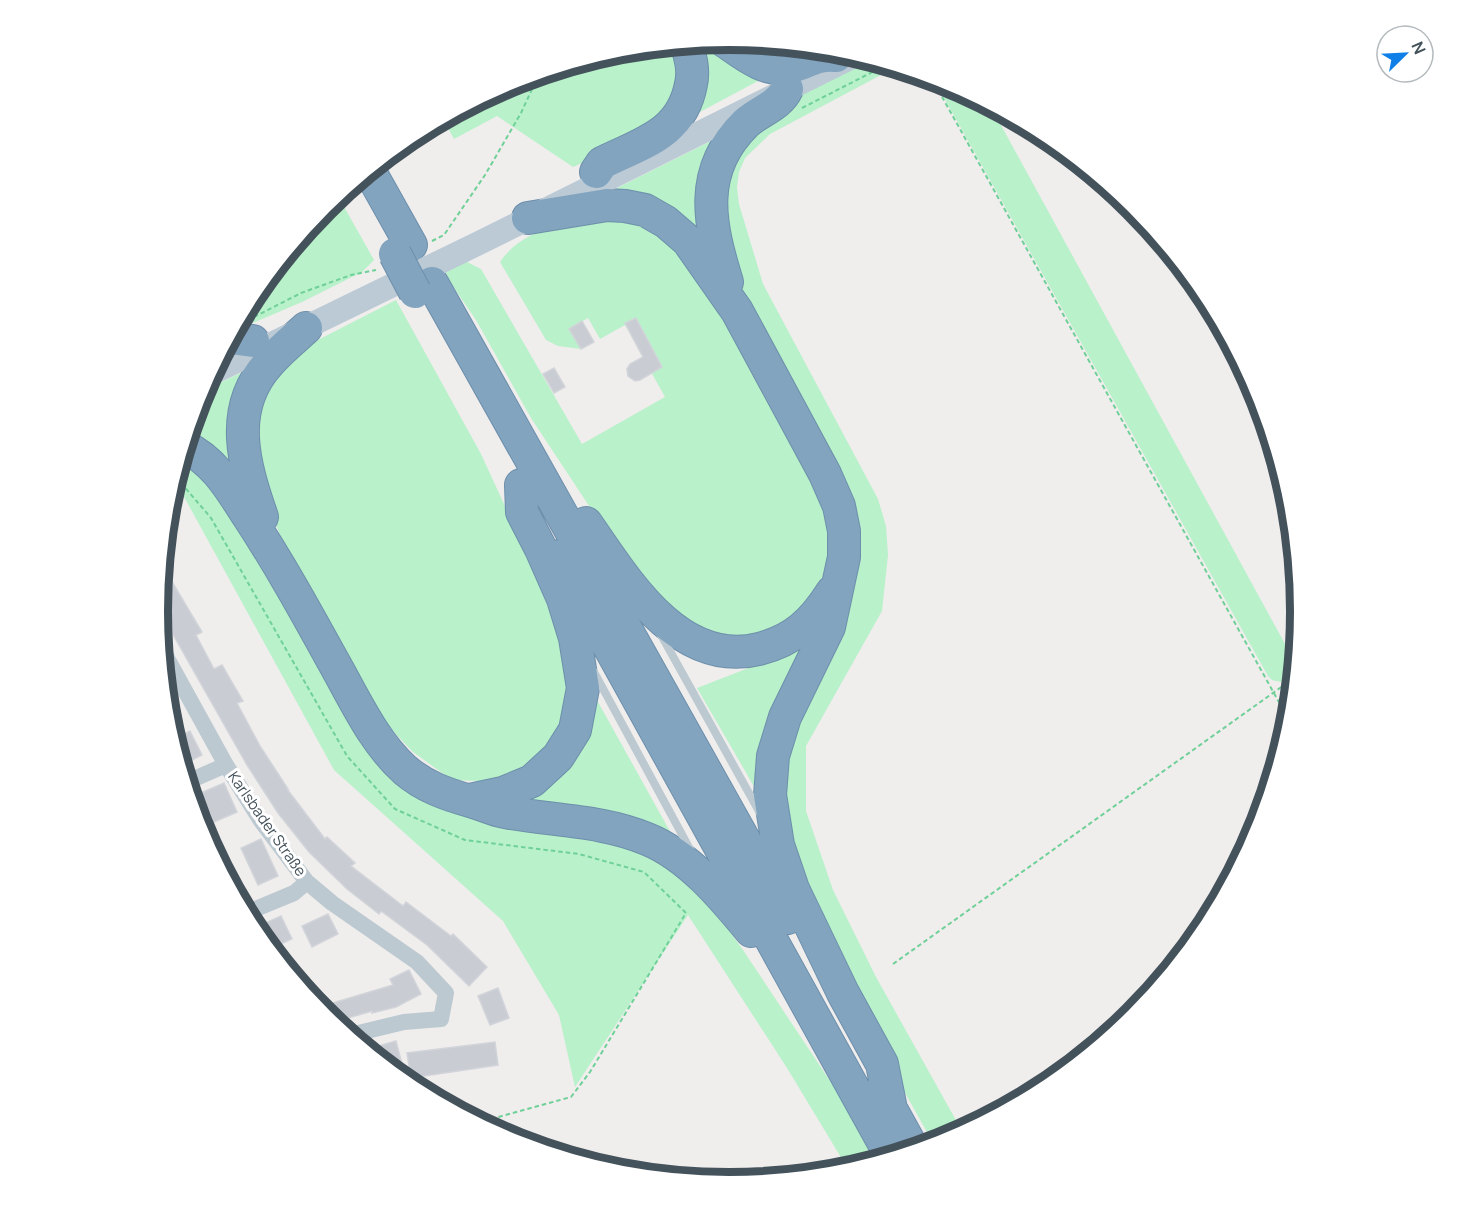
<svg xmlns="http://www.w3.org/2000/svg" width="1459" height="1221" font-family="Manrope,sans-serif">
	<style>
		.green { fill: #b8f1ca }
		.building { fill: #c9ccd2; stroke: #d1d4d9; stroke-width: 1.5 }
		.lines { fill: none; stroke-linecap: round; stroke-linejoin: round }
		.highway-casing { stroke: #6d8fab; stroke-width: 34 }
		.path { stroke: #6fd098; stroke-width: 2; stroke-dasharray: 4.5 3; stroke-linecap: butt }
		.lane { stroke: #bcc9d0; stroke-width: 8 }
		.street { stroke: #bcc9d0; stroke-width: 16 }
		.secondary { stroke: #bccad5; stroke-width: 24 }
		.highway { stroke: #82a4bf; stroke-width: 32 }
		.highway-bridge-casing { stroke: #6d8fab; stroke-width: 34; stroke-linecap: butt }
		.highway-bridge { stroke: #82a4bf; stroke-width: 32 }
		.labels { text-anchor: middle; stroke-width: 6; stroke-linejoin: round; paint-order: stroke }
		.street-label { font-size: 15px; fill: #44525b; stroke: #fff }
		.rim { fill: none; stroke: #44525b; stroke-width: 8 }
	</style>
	<rect width="100%" height="100%" fill="#f0eded"/>
	<path class="green" d="M740,40L802,46L799,58H768Z
		M711,41L769,75L685,120L692,43Z
		M676,44L682,60L674,109L618,147L573,167L497,116L454,139L443,119L511,82L618,50Z
		M871,59L896,67L770,134L745,158L739,172L737,187L739,204L763,284L878,499L886,526L888,555L882,611L806,746V811L833,890L876,977L962,1131L948,1139L933,1143L884,1055L788,840L778,783L856,562L732,276L717,188L769,110Z
		M933,78L949,83L990,105L1296,664L1295,672L1281,682L1272,680L1268,676Z
		M719,137L711,251L609,192Z
		M338,196L374,260L362,272L302,302L239,329L235,328L255,293L326,206Z
		M613,214L659,226L712,293L811,476L824,510L830,536L828,568L822,587L787,627L740,641L677,621L630,568L531,418L476,320L450,282L445,270L465,261L481,269L582,444L665,397L625,325L600,339L588,318L569,329L581,349L558,346L546,340L500,262C524,226 573,222 613,214Z
		M396,300L481,454L527,554L566,654L573,694L564,729L543,758L505,782L452,780L413,752L383,721L286,550L263,493L252,426L268,379L314,342Z
		M255,366L239,490L187,439L201,392Z
		M182,456L209,476L404,782L651,850L696,884L743,950L836,1090L875,1161L848,1169L787,1068L688,915L575,1087L559,1015L503,921L334,770L177,484L173,485Z
		M814,627L763,802L697,688L746,669L780,652Z
		M593,693L677,844L511,804Z"/>
	<path class="building" d="M636,318L662,367L640,380L635,381L628,376L627,369L630,364L643,357L625,323Z
		M582,321L594,342L581,349L569,329Z
		M554,368L565,387L554,393L543,374Z
		M162,565L202,632L196,635L214,669L222,665L243,701L237,703L260,746L288,789H287L325,839L327,837L355,863L351,866L403,906L406,902L451,936L453,934L487,967L469,986L427,945L381,911L379,914L347,889L309,852L278,813L247,765L158,608Z
		M190,731L202,755L182,765L174,739Z
		M224,783L237,812L214,822L201,793Z
		M261,839L278,876L258,885L241,848Z
		M328,914L338,934L312,947L302,926Z
		M281,916L292,939L274,947L263,924Z
		M409,970L421,994L396,1007L372,1013V1011L334,1022L319,1007L393,985L390,979Z
		M498,988L509,1018L490,1025L478,996Z
		M396,1041L402,1064L390,1067L368,1049Z
		M495,1042L498,1065L411,1078L407,1053Z"/>
	<g class="lines">
		<g class="highway-casing">
			<path id="highway" d="M723,40C742,53 766,74 791,67C809,62 817,54 836,56
				M369,170L411,245
				M596,172L602,163C642,143 682,134 691,84C694,71 691,55 685,43
				M528,218L607,205L625,206L645,210L666,222L688,241L737,311L825,474L839,506L844,531V557L829,627L785,717L773,756L770,795L778,845L793,889L843,993L882,1064L891,1109
				M727,282C709,224 697,171 746,123C759,111 779,106 787,89
				M432,283L788,918
				M230,338L253,341
				M185,447C215,461 231,490 248,516C279,563 306,612 333,661C354,698 373,741 405,770C425,787 446,794 470,801C482,804 493,810 505,812C553,821 601,820 647,839C689,856 723,897 751,931
				M262,517C244,465 227,409 269,363C280,350 294,339 306,328
				M586,523C625,579 678,669 759,649C794,640 813,622 832,592
				M559,556L891,1156
				M470,800L503,793L532,781L558,757L575,730L583,688L575,638L563,599L541,549L522,512L521,485
				M881,1091L913,1149"/>
		</g>
		<path class="path" d="M931,77L1290,722
			M802,108L888,64
			M432,241L444,235L485,175L521,113L539,74
			M254,317L301,293L351,275L376,270
			M176,477L211,518L347,756L395,809L465,840L579,854L644,872L686,913L590,1072L571,1097L480,1122
			M893,964L1294,678"/>
		<path class="lane" d="M660,633L760,813
			M594,672L692,853"/>
		<path class="street" d="M162,649L226,765L261,821L307,882L332,903L417,962L446,993L441,1019L404,1022L350,1035
			M187,782L226,765
			M246,913L294,893L307,882"/>
		<path class="secondary" d="M212,373L479,243L856,55"/>
		<use href="#highway" class="highway"/>
		<g class="highway-bridge-casing">
			<path id="highway-bridge" d="M395,254L415,292"/>
		</g>
		<use href="#highway-bridge" class="highway-bridge"/>
	</g>
	<g class="labels">
		<g class="street-label">
			<text transform="translate(267 824) rotate(55)" y="5">Karlsbader Straße</text>
		</g>
	</g>
	<path d="M0 0H1459V1221H0ZM168 611a561 561 0 1 1 1122 0a561 561 0 1 1-1122 0Z" fill="#fff" fill-rule="evenodd"/>
	<path class="rim" d="M168 611a561 561 0 1 1 1122 0a561 561 0 1 1-1122 0Z"/>
	<g transform="translate(1405 54) rotate(66)"><circle r="28" fill="#ffffff" stroke="#b4babd" stroke-width="1.5"/>
	<path d="M0-4.5L10 22L0 15L-10 22Z" fill="#107fe7"/>
	<text y="-9" font-size="16" font-weight="bold" text-anchor="middle" fill="#44525b">N</text>
	</g>
</svg>
